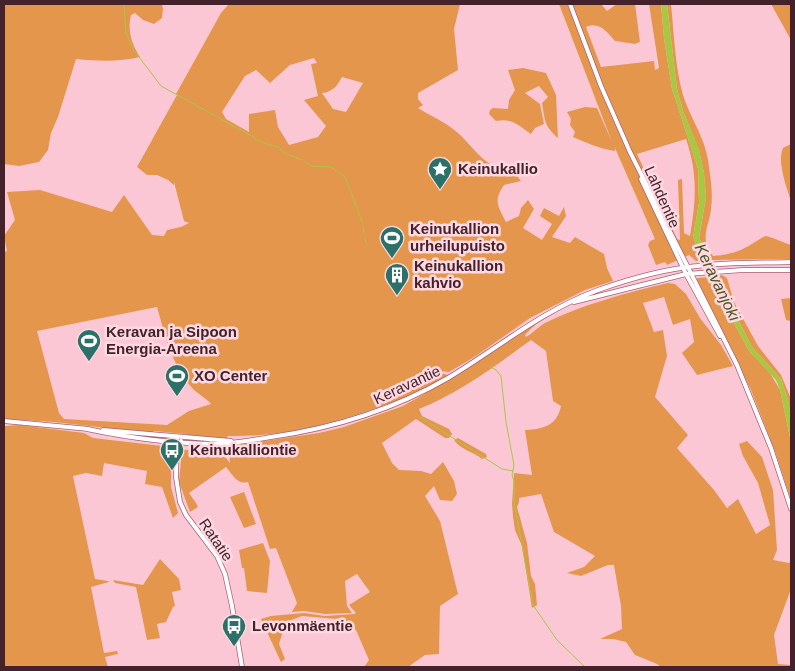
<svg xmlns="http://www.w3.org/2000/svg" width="795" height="671" font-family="Helvetica,sans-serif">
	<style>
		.green { fill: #e4964d; fill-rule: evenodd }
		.water { fill: #a8c843 }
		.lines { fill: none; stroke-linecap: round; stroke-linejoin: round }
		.stream { stroke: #a8c843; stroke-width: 1 }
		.river { stroke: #a8c843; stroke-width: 6 }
		.secondary-casing { stroke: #ac5f76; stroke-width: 5.5 }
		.secondary { stroke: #fff; stroke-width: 4 }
		.labels { text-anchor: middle; stroke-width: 5; stroke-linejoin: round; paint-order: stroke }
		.poi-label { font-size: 15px; font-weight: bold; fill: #43222c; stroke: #fed9e2; text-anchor: start }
		.street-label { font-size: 15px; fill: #43222c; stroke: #fed9e2 }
		.water-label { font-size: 16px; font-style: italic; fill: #495723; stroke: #fed9e2 }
	</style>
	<rect width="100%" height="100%" fill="#fcc7d4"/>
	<path class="green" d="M4,4H162L163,9L162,18L154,24L143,20L135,13L131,15C127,30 132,45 140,57C119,62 98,61 76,59L58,117L51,133L48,150L39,162L19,166L4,164Z
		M229,4H460L454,29L458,70L418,93V99L423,105L418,108C431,116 447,123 458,133C474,147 488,173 512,169L521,181L504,185C493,201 498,206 506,222L519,216L521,208L528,200L534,209L523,228L542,240L552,224L540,216L544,208L559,216L564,207L566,216L552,237L570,243L575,237L604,254L607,268L613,281L585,290L530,318L476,356L449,372L430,370L448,375C424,391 397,401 371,410C324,426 278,437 228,436L227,438L191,437L186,434L154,431L150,433L54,422L4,419V252L7,251L4,236L15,220L7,192L40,190L112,212L124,195L152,235L164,236L167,230L181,227L189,223L184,221L174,182V185L168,180L157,175H147L137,167L177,95L188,101L176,94L221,13ZM314,58L317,63L311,64L318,96L304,100L326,126L318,137L289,145L278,127L275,110L249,114V132L226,119L222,112L245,76L256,70L270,83L290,65ZM342,77L363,83L346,112L333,109L322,93C333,92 337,86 342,77ZM157,307C165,335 172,366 193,389C198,394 206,398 211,404L189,411L167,425L64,419L59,413L37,331Z
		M559,4H601L607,11L617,4H635L640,42L635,44L615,41C607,32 599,21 586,27L601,67L654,61L655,70L659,68L649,4H661L664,38L672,89L698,169L699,203L693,237L703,261H696L689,255L667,265L665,262L656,265L648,245L650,241L655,239L615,148V151C600,149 587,143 573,137L575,132L570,125L571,119L567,112L585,107L597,108L612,142ZM686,139C698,174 696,201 690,236L684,233L682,179L678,180L680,240L677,239L637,154Z
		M667,4H671C674,33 675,67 683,95C691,120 707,140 709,167C711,180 713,195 711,209C709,228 699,238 713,256C738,254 744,249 765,236C770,236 784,243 791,245V259L711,260L699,238L706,197L704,173L699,150L683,111L677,89Z
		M771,4H791V40Z
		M523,68L546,73L556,95L558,138C544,126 545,120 542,103L548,97L539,86L525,93L540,104L544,124L535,128L531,134C518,125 512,118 496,121L489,114L490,110L493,108L508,109L509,100L515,90L508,70Z
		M791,144V201C786,186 777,162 783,148Z
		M722,275L727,278L734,302L758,346L781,375L791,399V417L788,400L781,379L752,347L719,283L718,276Z
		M709,277L749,351L770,373L780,390L791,442V500L776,454L751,390L696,280L698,278Z
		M668,283L675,284L686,294L700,318L721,345L733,366L697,375L682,353L694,342L690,319L673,325L664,297L643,303L654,332L663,330L667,356L655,397L688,435L677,448L714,490L727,508L738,499L756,534L770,525L758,483L743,456L739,444L747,441L762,457L773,490L777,550L773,560L789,563L791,560V589L774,635L778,664L791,665V667H661L657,664L635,655L626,642L613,639H600L622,629L621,606L614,565H608L581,576L567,573L584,567L595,556L554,532L541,494L519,498V502L517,507L527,543L531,576L535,584L537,605L532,608L522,546L515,530L513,516L512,504L514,473L532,475L525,430C543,429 557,426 561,406L553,401L546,351L531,340C495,366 461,392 419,409L422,416L449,429L452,434L449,438H445L416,419L382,443L392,463L399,470L421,471L431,474L443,462L454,481L457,494L452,501L440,500L434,486L425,496L440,521L458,594L440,606L439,654L425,655L408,667H364L369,660L356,630L337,619L302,616L286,622L279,644L285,659L281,662L261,619L271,616L304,613L325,616L354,614L356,613L349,605L370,592L357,574L345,581L347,606L352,613L325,614L304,611L292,612L297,603L276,548L270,549L248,482C237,485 233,475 226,467L189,493L196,503L198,507L190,512L179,482L182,450L223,449L226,458L230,463L229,450L231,446L319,433L344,427L403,406L458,375L538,322L525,335L526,337C533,333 538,327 545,323C581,305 629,292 668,283Z
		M791,298V321L786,320L781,299Z
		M20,425L84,433L93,438L171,447V487L178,513L173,518L162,487L145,484L147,471L104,463L102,476L86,473L73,476L95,579L108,581L109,582L91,587L104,653L117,651L118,654L105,657L108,667H4V426Z
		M458,438L486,454L487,457L482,459C474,452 461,450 454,440Z
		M244,492L256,524L244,528L230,497Z
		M263,543L270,561L267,593L247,591L244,568H242L239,550Z
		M160,559L179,579L181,590L172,592L175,606L173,607L166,622L157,624L160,638L147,640L136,587L115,583L113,580L143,585Z"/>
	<path class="water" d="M661,4H667L677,89L683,111L699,149L704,173L706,197L699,238L711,260L703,261L693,237L699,203L698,169L672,89L664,38Z
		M718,276L719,283L752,347L781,379L788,400L791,415V442L780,390L776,380L749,351L709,277Z"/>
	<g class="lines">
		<path class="stream" d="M124,4L126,33L133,49L161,86L266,144L278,147L284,153L302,160
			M305,162L312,166L331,167L345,177L363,224
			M363,227L364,232
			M364,238L367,243
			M391,266L395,270
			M489,366L496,370L501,376L506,422L514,465L512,475L514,481V502L533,605L557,640L585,667
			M420,417L502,469L513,471"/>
		<path class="river" d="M702,253L717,282"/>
		<g class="secondary-casing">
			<path id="secondary" d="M570,4L601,86L630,152L737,365L771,448L791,509
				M641,179L686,274L720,336
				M574,302L686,274L743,270H791
				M4,421L89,429
				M87,429C130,438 174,444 218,444C235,443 253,440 271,437C334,428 393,410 448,378C498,348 543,310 598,290C629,279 664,269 697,266C728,262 760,263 791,262
				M103,430L231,441
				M177,437L176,477L180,502L186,515L217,556L225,574L232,606L242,667
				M178,456L181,441"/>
		</g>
		<use href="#secondary" class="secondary"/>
	</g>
	<defs>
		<g id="sight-pin" transform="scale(1.25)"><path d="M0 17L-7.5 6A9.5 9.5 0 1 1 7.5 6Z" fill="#2b7167" stroke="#fed9e2"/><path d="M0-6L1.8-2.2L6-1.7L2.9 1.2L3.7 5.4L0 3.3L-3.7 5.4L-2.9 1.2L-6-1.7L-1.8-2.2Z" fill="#fff"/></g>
		<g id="stadium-pin" transform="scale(1.25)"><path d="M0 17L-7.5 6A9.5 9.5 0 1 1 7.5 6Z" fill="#2b7167" stroke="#fed9e2"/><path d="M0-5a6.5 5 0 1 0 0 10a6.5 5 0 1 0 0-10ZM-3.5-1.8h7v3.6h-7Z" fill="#fff"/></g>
		<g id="building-pin" transform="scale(1.25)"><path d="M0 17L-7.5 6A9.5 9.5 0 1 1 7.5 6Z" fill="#2b7167" stroke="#fed9e2"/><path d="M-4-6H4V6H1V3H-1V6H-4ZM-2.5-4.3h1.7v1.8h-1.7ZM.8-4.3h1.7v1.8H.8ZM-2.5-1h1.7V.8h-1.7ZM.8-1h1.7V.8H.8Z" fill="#fff"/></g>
		<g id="bus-pin" transform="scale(1.25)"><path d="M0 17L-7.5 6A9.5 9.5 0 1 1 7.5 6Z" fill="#2b7167" stroke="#fed9e2"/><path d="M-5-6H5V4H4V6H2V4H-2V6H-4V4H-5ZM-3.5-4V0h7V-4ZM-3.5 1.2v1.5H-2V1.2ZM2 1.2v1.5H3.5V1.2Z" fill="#fff"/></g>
	</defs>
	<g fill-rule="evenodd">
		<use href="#sight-pin" x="440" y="169"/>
		<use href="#stadium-pin" x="392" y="238"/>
		<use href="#building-pin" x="397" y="275"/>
		<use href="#stadium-pin" x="89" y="341"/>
		<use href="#stadium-pin" x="177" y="376"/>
		<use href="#bus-pin" x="172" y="450"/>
		<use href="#bus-pin" x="234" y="626"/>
	</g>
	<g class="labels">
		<g class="poi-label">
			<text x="458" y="174">Keinukallio</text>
			<text x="410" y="234">Keinukallion<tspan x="410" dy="17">urheilupuisto</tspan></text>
			<text x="414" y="271">Keinukallion<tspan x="414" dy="17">kahvio</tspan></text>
			<text x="106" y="337">Keravan ja Sipoon<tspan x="106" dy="17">Energia-Areena</tspan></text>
			<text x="194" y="381">XO Center</text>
			<text x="190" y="455">Keinukalliontie</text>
			<text x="252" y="631">Levonmäentie</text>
		</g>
		<g class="street-label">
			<text transform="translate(662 197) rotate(66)" y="5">Lahdentie</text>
			<text transform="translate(407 385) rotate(-25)" y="5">Keravantie</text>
			<text transform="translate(216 540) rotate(56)" y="5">Ratatie</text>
		</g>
		<g class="water-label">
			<text transform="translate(718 282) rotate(64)" y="6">Keravanjoki</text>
		</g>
	</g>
	<rect width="795" height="671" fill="none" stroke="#43222c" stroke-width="10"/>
</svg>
